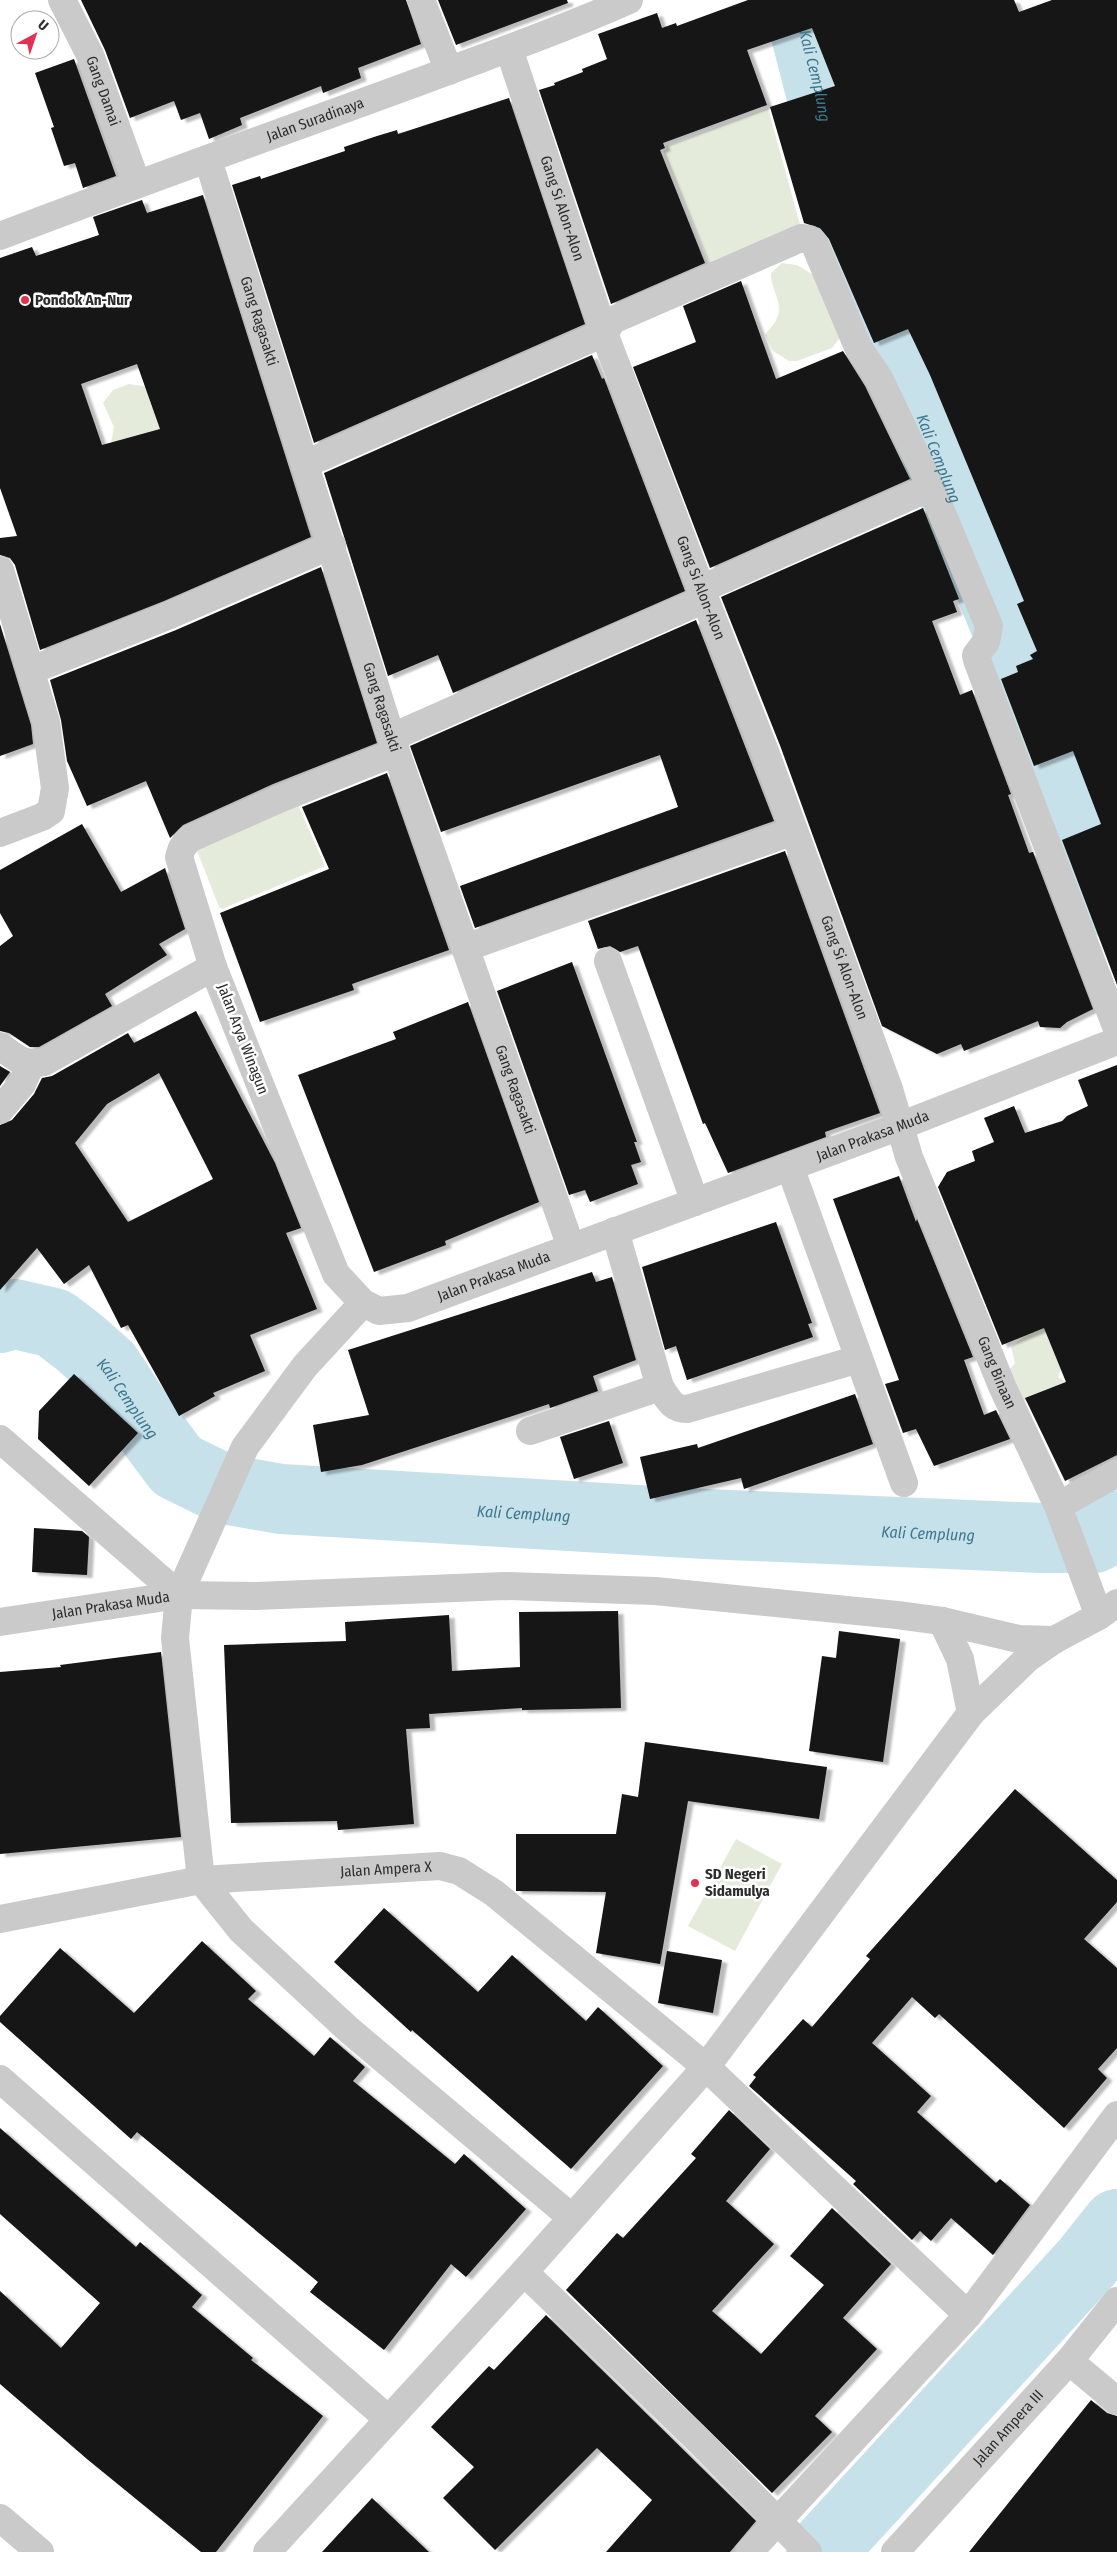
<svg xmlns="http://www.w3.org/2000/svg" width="1117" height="2552" font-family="'Fira Sans Condensed',sans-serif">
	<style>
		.green { fill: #e5ebdb }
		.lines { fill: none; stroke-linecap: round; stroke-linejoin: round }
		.river { stroke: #c7e1eb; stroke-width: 70 }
		.building { fill: #141414; fill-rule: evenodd; filter: url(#shadow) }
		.minor { stroke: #cacaca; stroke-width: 28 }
		.poi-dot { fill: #e23252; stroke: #fff; stroke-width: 2 }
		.labels { text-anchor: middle; stroke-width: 5; stroke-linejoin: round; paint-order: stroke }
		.street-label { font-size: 15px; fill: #2d2d2d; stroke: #fff }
		.poi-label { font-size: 15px; font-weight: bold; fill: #2d2d2d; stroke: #fff; text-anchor: start }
		.water-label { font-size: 16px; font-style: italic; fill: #3d778e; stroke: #fff }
	</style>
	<defs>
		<filter id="shadow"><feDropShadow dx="5.5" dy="3" stdDeviation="1" flood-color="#0004"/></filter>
	</defs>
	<rect width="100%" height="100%" fill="#fff"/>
	<path class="green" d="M768,108L801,228L710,265L663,151L667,149L666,146Z
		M782,263L797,265L817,277L838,327L839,339L832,348L797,361H789L773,351L765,335C769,329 775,324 777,318C784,302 770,289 771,273Z
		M129,384L155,388L166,421L156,434L111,443L114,427L103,403L113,390Z
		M296,800L325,866L222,909L219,907L196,848Z
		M1035,1300L1062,1366L1058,1377L1073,1386L1030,1405L1020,1397L1008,1371L1015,1363L1011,1347L1025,1336Z
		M736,1839L782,1864L735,1951L688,1926Z"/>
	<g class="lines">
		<g class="river">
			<path id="s1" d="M797,0L821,93L839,206L1117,907"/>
			<path id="s2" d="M0,1318L15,1314L54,1323L80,1343L107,1367L138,1414L177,1466L224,1489L281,1499L706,1524L1043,1538H1094L1117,1525"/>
			<path d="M821,2552L1087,2262L1117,2224"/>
		</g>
	</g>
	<path class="building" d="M81,0H406L421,44L358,68L361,78L323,93L321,86L240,118L242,125L209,139L200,113L181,120L174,101L130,118L105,50Z
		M438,0H567L568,3L456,45Z
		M748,0H1014L1019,12L1052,0H1117V985L1062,840L1101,824L1073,751L1034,766L1001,679L1018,672L1016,666L1033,659L1030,655L1037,651L1017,604L1024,601L930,375L908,329L874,343L829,239L820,228L804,223L770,107L835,86L812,28L747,50L767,105L663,143L665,148L660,150L705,263L611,304L539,90L555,85L554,83L583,72L582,69L607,59L598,34L657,13L662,28L676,23L677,26Z
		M74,59L116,176L83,188L75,163L64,166L51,128L54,127L35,73Z
		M509,98L585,324L314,443L232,185L260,176L261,179L345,151L344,147L377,136L397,130L398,134Z
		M203,195L311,537L164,601L40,650L15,565L10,558L0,555V538L17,536L0,488V258L32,247L36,256L99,235L93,217L142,200L147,213ZM137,364L160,429L102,445L81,384Z
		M741,281L776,379L843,351L865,386L910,479L710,568L633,367L696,342L683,306Z
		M592,355L602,379L604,378L685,591L453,693L438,655L388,676L324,473Z
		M923,508L959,599L953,601L957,612L932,621L960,695L972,690L1011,794L1008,795L1029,853L1033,852L1093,1009L1067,1022L1060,1028L1040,1027L1038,1021L964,1051L961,1044L937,1054L882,1026L781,748L721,597Z
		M321,567L377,743L273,784L183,825L170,838L146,781L87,806L67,761L61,720L50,680L176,630Z
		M696,620L774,821L475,928L460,886L678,807L660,755L441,832L410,746Z
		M0,624L31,725L33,744L0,756Z
		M387,773L449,950L352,984L354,990L260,1022L220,913L329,869L302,807Z
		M82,824L121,892L165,868L185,929L159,944L167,955L105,994L112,1006L39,1047H30L9,1033L0,1031V946L13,936L0,913V870Z
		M785,851L880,1113L825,1132L826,1137L728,1173L705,1123L703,1124L638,946L620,952L610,946L598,949L588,921Z
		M572,962L637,1142H634L641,1162L631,1165L638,1184L590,1202L585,1190L569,1195L497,991Z
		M468,1002L539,1202L445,1241L446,1245L374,1272L298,1075L396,1039L393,1032Z
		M196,1011L275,1163L301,1228L286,1233L317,1309L250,1335L265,1371L213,1393L215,1396L179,1416L128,1325L121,1328L89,1265L64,1284L37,1248L0,1290V1125L12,1120L34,1094L42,1078L52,1076L128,1033L134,1043ZM159,1073L213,1179L128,1222L75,1143L107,1104Z
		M1117,1065V1455L1065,1481L1025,1398L1066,1382L1044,1328L1002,1345L938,1187L947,1172L975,1161L972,1151L994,1142L984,1118L1014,1106L1025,1133L1062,1121L1067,1116L1088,1106L1078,1080Z
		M0,1066L10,1072L0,1086Z
		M899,1176L916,1222L917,1219L973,1357L964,1360L984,1415L996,1410L1010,1439L934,1466L916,1429L903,1433L885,1384L899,1380L833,1199Z
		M776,1222L812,1323L808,1324L813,1337L687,1380L676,1346L665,1350L642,1267Z
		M592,1272L596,1282L612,1277L636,1360L593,1376L598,1391L550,1408L549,1404L362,1465L321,1472L313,1425L369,1415L348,1350Z
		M74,1374L138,1433L89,1486L38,1439L39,1411Z
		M855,1394L873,1444L744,1489L741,1478L650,1499L640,1457L697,1444L698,1448Z
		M609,1421L623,1463L574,1479L560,1437Z
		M34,1528L82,1531L89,1537L87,1575L32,1572Z
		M618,1611L621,1708L522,1710V1708L429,1714L430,1728L406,1729L414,1824L338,1830L337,1821L231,1823L224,1645L346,1641L345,1622L449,1615L452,1671L520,1667L519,1612Z
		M839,1631L900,1639L883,1762L809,1751L822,1656L836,1658Z
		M161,1652L181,1837L0,1854V1672L61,1667L60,1665Z
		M645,1742L827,1767L819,1819L688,1801L660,1964L596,1953L606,1892L516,1891V1834H616L622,1794L638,1797Z
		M1015,1789L1117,1880V1902L1084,1939L1117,1968V2048L1098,2069L1107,2078L1064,2128L939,2014L935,2018L912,1997L872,2043L931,2096L917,2112L996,2183L1000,2179L1030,2205L993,2255L951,2218L931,2241L920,2231L912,2240L853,2184L856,2181L749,2086L756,2077L753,2075L803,2019L812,2027L870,1959L866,1956Z
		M384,1908L478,1992L512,1955L586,2021L598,2007L663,2066L571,2169L412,2030L411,2032L334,1962Z
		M202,1941L256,1991L248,1999L314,2056L330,2037L365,2067L353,2081L455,2164L464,2154L526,2209L466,2277L451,2264L384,2350L310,2292L318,2282L137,2132L131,2139L0,2022V2016L60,1948L134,2013Z
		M667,1951L722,1960L713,2013L658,2003Z
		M729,2110L770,2149L726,2201L774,2244L712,2311L761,2354L824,2285L790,2256L832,2208L891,2264L843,2318L877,2349L815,2416L832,2432L772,2493L566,2290L617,2233L623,2238L696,2158L691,2154Z
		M0,2128L136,2247L140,2242L202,2295L192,2307L253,2358L251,2360L323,2416L216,2552H201L87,2459L0,2384V2291L61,2348L100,2303L0,2214Z
		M546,2315L756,2521L730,2552H606L652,2500L597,2448L495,2550L443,2498L474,2467L431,2427L489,2366L494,2370Z
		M1091,2400L1107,2413L1117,2416V2552H969Z
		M372,2498L429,2552H322Z"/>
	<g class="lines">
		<g class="minor">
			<path id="s3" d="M62,0L90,55L137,184"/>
			<path d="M421,0L449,71"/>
			<path id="s4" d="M509,49L604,333L705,599L766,754L889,1089L909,1157L1002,1386L1058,1506L1099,1616"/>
			<path id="s5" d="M208,160L396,752L571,1247"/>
			<path id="s6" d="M0,236C143,181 288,130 432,77C498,52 565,29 629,0"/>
			<path d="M305,464L604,333L613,320L801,238L809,239L815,245L858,347L879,378L931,487L989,626L986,642L976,655L977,660L1117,1029"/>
			<path d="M0,570L46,722L55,788L51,811L42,817L0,833"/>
			<path d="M701,589L931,487"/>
			<path d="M32,670L170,615L332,545"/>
			<path d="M392,737L705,599"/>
			<path d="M465,948L794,831"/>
			<path d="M608,961L695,1202"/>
			<path d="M0,1046C16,1058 24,1066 44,1062L213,967"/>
			<path d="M0,1110L22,1084L31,1064"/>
			<path d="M790,1167L904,1483"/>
			<path d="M615,1231L660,1387C668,1399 672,1409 687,1409L859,1359"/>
			<path d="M363,1303L336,1274L213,967L179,857L182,848L189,839L279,799L396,752"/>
			<path d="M530,1431L660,1387"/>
			<path d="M0,1439L179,1595L256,1596L505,1586L655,1591L897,1615L942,1621L1019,1639L1054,1640"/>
			<path d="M1058,1506L1117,1473"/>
			<path d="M179,1595L175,1638L201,1880L241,1930L349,2030L571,2217"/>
			<path d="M942,1621L960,1659L971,1713"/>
			<path id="s7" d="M0,1622L179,1595L245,1447L305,1366L363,1303L379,1311L408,1308L900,1126L1117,1041"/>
			<path id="s8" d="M0,1919L201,1880L440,1866L459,1871L494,1893L706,2067L968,2315"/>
			<path d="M0,2079L388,2419"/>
			<path d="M524,2272L698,2440L808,2552"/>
			<path d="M1069,2361L1117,2401"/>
			<path d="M0,2518L40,2552"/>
			<path d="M267,2552L524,2272L706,2067L971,1713L1028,1658L1054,1640L1099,1616L1117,1603"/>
			<path d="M749,2552L968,2315L1117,2115"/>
			<path id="s9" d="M895,2552L1069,2361L1117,2301"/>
		</g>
	</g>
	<g class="poi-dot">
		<circle cx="25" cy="300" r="5"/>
		<circle cx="695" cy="1883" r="5"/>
	</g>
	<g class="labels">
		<g class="street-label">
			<text dy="5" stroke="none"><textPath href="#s3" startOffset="100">Gang Damai</textPath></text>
			<text dy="5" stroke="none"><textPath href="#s6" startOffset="336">Jalan Suradinaya</textPath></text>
			<text dy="5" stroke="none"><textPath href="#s4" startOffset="168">Gang Si Alon-Alon</textPath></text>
			<text dy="5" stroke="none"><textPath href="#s5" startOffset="169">Gang Ragasakti</textPath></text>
			<text dy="5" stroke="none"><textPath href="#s4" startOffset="572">Gang Si Alon-Alon</textPath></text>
			<text dy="5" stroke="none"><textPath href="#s5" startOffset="574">Gang Ragasakti</textPath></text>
			<text dy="5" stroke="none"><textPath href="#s4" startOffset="978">Gang Si Alon-Alon</textPath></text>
			<text transform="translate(243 1039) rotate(69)" y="5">Jalan Arya Winagun</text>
			<text dy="5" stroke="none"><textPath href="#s5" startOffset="979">Gang Ragasakti</textPath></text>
			<text dy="5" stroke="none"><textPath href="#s7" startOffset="1072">Jalan Prakasa Muda</textPath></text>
			<text dy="5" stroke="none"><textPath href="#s7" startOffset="668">Jalan Prakasa Muda</textPath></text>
			<text dy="5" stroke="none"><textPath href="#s4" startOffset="1411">Gang Binaan</textPath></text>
			<text dy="5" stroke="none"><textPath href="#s7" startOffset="112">Jalan Prakasa Muda</textPath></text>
			<text dy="5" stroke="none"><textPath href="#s8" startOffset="390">Jalan Ampera X</textPath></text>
			<text dy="5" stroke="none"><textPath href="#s9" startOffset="168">Jalan Ampera III</textPath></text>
		</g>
		<g class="poi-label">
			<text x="35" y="305">Pondok An-Nur</text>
			<text x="705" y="1879">SD Negeri<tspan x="705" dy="17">Sidamulya</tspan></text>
		</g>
		<g class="water-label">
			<text dy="6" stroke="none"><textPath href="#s1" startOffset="78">Kali Cemplung</textPath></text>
			<text dy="6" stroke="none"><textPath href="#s1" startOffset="482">Kali Cemplung</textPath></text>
			<text dy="6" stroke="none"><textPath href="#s2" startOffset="162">Kali Cemplung</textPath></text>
			<text dy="6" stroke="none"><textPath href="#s2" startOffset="599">Kali Cemplung</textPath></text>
			<text dy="6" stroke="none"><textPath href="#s2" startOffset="1004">Kali Cemplung</textPath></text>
		</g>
	</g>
	<g transform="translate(35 35) rotate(40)"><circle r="24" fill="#ffffff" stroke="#ababab"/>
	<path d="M0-4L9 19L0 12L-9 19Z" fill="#e23252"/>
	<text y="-8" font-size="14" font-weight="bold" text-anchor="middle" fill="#2d2d2d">U</text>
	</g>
</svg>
